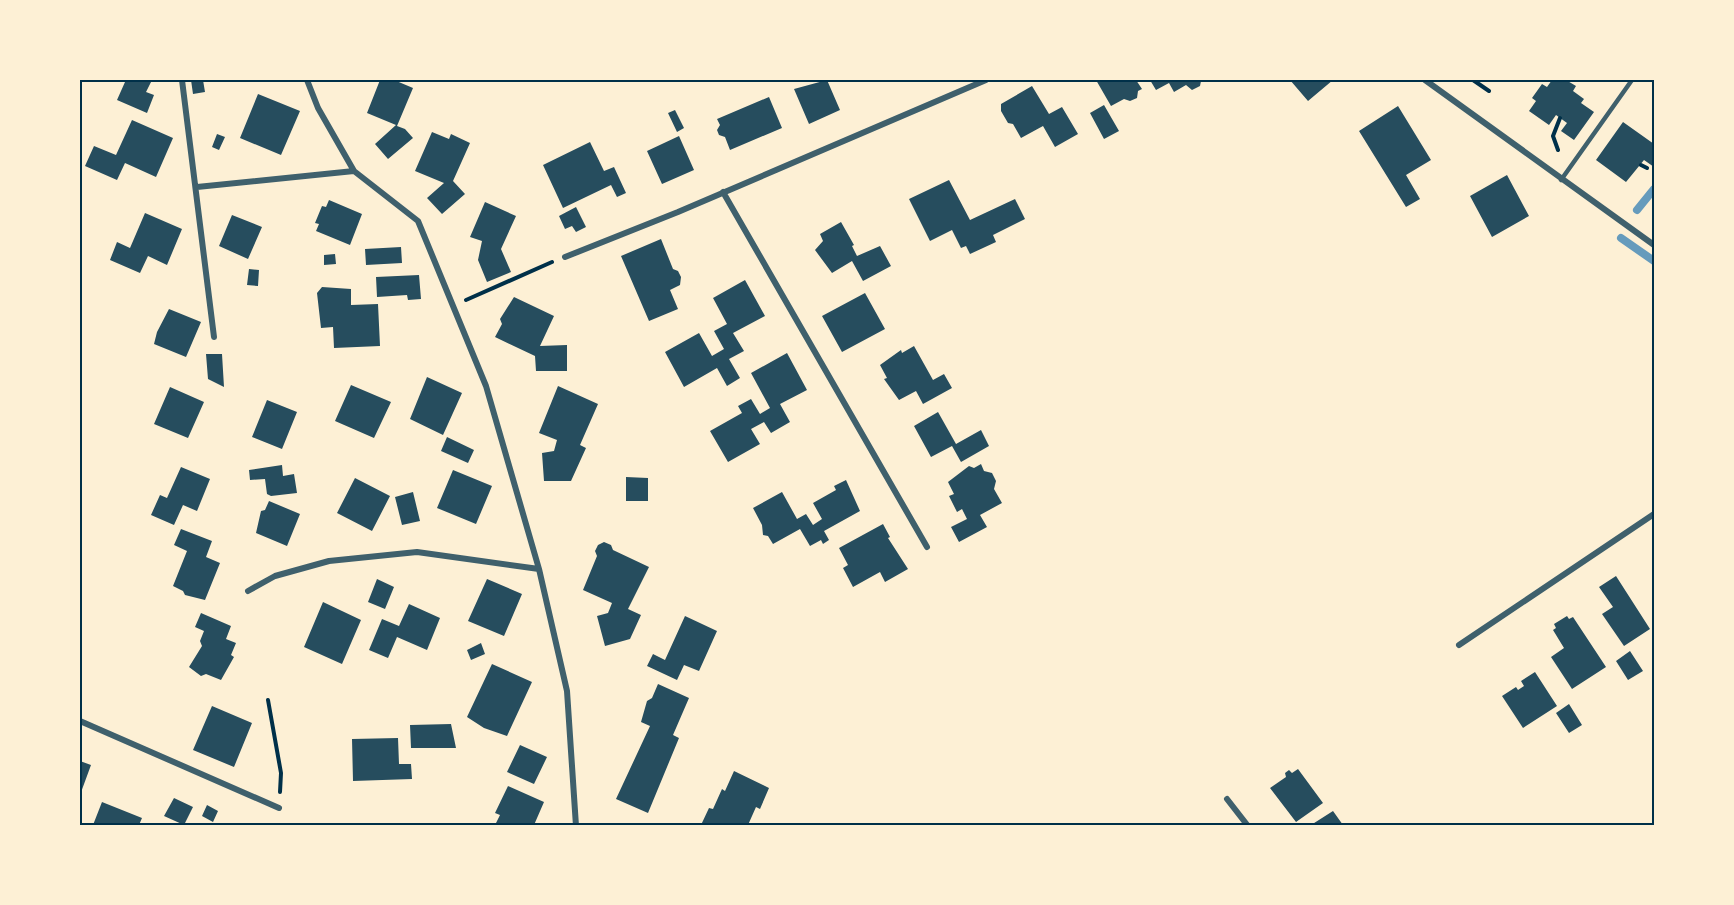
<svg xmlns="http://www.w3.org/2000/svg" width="1734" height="905" font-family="'Sofia Sans Condensed',sans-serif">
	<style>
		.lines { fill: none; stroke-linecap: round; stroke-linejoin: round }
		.stream { stroke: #669bbc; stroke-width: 8 }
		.building { fill: #264d5e }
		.path { stroke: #003049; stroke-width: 4 }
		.service { stroke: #3f606c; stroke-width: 4.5 }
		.minor { stroke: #3f606c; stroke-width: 6 }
		.neatline { fill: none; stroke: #003049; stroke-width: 2 }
	</style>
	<rect width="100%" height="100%" fill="#fdf0d5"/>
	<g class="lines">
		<path class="stream" d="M1637,210L1654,189
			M1621,238L1654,261"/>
	</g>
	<path class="building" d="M118,80H152L146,92L154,95L147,113L117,100L125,82Z
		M191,80H203L205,92L193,94Z
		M380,80H394L413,88L397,126L405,129L413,138L388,159L375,144L396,125L367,113Z
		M827,80L840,110L809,124L794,89Z
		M1096,80H1136L1142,89L1138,91L1137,98L1130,101L1124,99L1111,106Z
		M1150,80H1200L1201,81L1200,86L1192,90L1186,85L1174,92L1169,83L1156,90Z
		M1290,80H1333L1308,101Z
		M1552,80H1566L1576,86L1573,91L1584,99L1581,103L1594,112L1574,140L1561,131L1567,123L1556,115L1549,125L1529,111L1536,101L1532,98L1542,84L1547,87Z
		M1032,86L1049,114L1062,107L1078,134L1055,147L1043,126L1021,138L1013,124L1008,123L1001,111V104Z
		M258,94L300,111L281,155L240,138Z
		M769,97L782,128L730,150L725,137L719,135L717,130L720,125L717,119Z
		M1104,105L1119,131L1104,139L1090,113Z
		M1398,106L1431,160L1406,175L1420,199L1406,207L1359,131Z
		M675,110L684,128L677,132L668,113Z
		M132,120L173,138L156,177L125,163L117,180L85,166L94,146L116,155Z
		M1623,122L1654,144V167L1644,160L1626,182L1596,160Z
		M432,132L449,139L451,134L470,143L453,181L465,194L442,214L427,198L444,183L415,171Z
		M217,134L225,137L219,150L212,147Z
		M679,136L694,170L662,184L647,151Z
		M590,142L604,171L614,167L626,193L617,197L611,185L563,208L543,165Z
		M1507,175L1529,216L1492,237L1470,196Z
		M949,180L970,220L1015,199L1025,219L993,235L996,242L970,254L966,246L961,248L952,230L930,241L909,199Z
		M329,200L362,214L350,245L316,231L319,224L315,223L322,206L326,207Z
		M485,202L516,216L501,249L511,272L487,282L478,260L482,241L470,237Z
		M576,207L586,227L576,232L572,226L565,229L559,216Z
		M145,213L182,229L167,265L148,256L140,273L110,260L117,242L130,248Z
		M232,215L262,227L248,259L219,246Z
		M841,222L854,245L852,246L857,256L880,246L891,266L863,281L852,261L832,273L815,250L823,241L820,234Z
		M661,239L673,269L678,271L681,277L680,285L670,290L678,309L649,321L621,256Z
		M401,247L402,263L366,265L365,249Z
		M335,254L336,264L324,265V255Z
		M249,269L259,270L258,286L247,285Z
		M419,275L421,299L408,300L407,295L377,297L376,277Z
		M745,280L765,316L733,333L744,351L729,359L740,378L727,386L717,368L684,387L665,352L699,333L712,356L724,349L714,331L727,324L713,298Z
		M322,287L351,289V305L378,304L380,346L334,348L333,327L321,328L317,293Z
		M865,293L885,329L842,352L822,316Z
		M514,297L554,316L540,346L567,345V371H536L535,356L495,337L502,324L500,319Z
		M169,309L201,322L186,357L154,344L157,332Z
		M914,346L933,380L944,374L952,388L923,404L916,391L899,400L884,379L887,378L880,365L901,350L902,353Z
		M787,353L807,390L780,404L790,422L771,433L764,422L751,429L760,444L728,462L710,431L742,413L738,406L751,399L760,414L770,408L751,373Z
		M206,354H222L224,387L208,379Z
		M427,377L462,393L443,435L410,419Z
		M351,385L391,402L374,438L335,421Z
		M558,386L598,404L580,445L586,448L571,481H544L542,453L554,451L557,440L539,433Z
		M170,387L204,402L188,438L154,424Z
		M267,400L297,412L282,449L252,437Z
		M938,412L956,444L981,430L989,446L961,462L952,446L931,457L914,426Z
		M447,437L474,450L468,463L441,451Z
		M981,464L984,471L992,473L996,481L994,489L1002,503L980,515L987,527L959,542L951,527L967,519L962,509L957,512L949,496L954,494L948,482L969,466L974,468Z
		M282,465L283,476L294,474L297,493L271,496L267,494L265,479L250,480L249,470Z
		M181,467L210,479L197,511L183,505L174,525L151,515L160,495L167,498Z
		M453,470L492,486L476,524L437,508Z
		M626,477L648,478V501H626Z
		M355,478L390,496L372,531L337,513Z
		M846,480L860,511L824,531L829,540L823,544L821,540L810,546L800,529L773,544L768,536L763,535L762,525L753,508L782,492L797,519L806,514L813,525L822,519L813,503L836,490L834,486Z
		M413,492L420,521L402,525L395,497Z
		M269,501L300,514L287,546L256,533L261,511L265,510Z
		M883,524L890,537L888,538L908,569L885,582L880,572L853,587L843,568L848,565L839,548Z
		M181,529L212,541L206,557L220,563L205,600L185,595L183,591L173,586L187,551L174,545Z
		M604,542L611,545L613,550L649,567L628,609L641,615L630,639L605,646L597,616L608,613L612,603L583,590L597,556L595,551L598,545Z
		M1616,576L1650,629L1624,646L1602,614L1613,607L1599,587Z
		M377,579L394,587L385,609L368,602Z
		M487,579L522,594L504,636L468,621Z
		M323,602L361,620L342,664L304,647Z
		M409,604L440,618L427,650L397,637L388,658L369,650L382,619L399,626Z
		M201,613L231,626L226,639L236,643L231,655L234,657L221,680L206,674L201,676L189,667L202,646L200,641L204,631L195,627Z
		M685,616L717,631L699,671L684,665L677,680L647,666L653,654L665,660Z
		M1567,616L1569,619L1573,617L1606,667L1572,689L1551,657L1564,648L1553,630L1556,628L1554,624Z
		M481,643L485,654L471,660L467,650Z
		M1630,651L1643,671L1628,680L1616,661Z
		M492,664L532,682L507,736L484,728L467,717Z
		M1535,672L1557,706L1523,728L1502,696L1516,687L1518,690L1524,686L1521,681Z
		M658,684L689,698L673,735L679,738L648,813L616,799L650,726L641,722L647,701L652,698Z
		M1569,704L1582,725L1569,733L1556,713Z
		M212,706L252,723L234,767L193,750Z
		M451,724L456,748H411L410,725Z
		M398,738L399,764H411L412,779L353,781L352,739Z
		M520,745L547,757L534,784L507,772Z
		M80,761L91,765L80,795Z
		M1298,769L1323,803L1296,822L1270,788L1286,777L1285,773L1289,770L1292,773Z
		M734,771L769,788L760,809L756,807L748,825H701L709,808L713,809L722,789L725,791Z
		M508,786L544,802L534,825H495L500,815L495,813Z
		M174,798L193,807L184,825L164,816Z
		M102,802L142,818L139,825H93Z
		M207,805L218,811L213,822L202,816Z
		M1333,811L1343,825H1311Z"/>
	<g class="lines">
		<path class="path" d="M1473,80L1489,91
			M1558,150L1553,136L1560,118
			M1641,165L1647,168
			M466,300L552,262
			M268,700L281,773L280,792"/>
		<path class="service" d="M1561,180L1632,80"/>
		<path class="minor" d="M182,80L214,337
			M307,80L318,108L354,171L418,221L486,386L539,569L567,691L576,826
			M1425,80L1654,245
			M197,187L354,171
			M723,192L927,547
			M565,257L678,212L986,80
			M248,591L275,576L329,561L417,552L539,569
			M1459,645L1654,514
			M80,721L279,808
			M1227,799L1248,826"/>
	</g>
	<rect width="1734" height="905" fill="none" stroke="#fdf0d5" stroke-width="162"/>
	<rect x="81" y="81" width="1572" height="743" class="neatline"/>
</svg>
